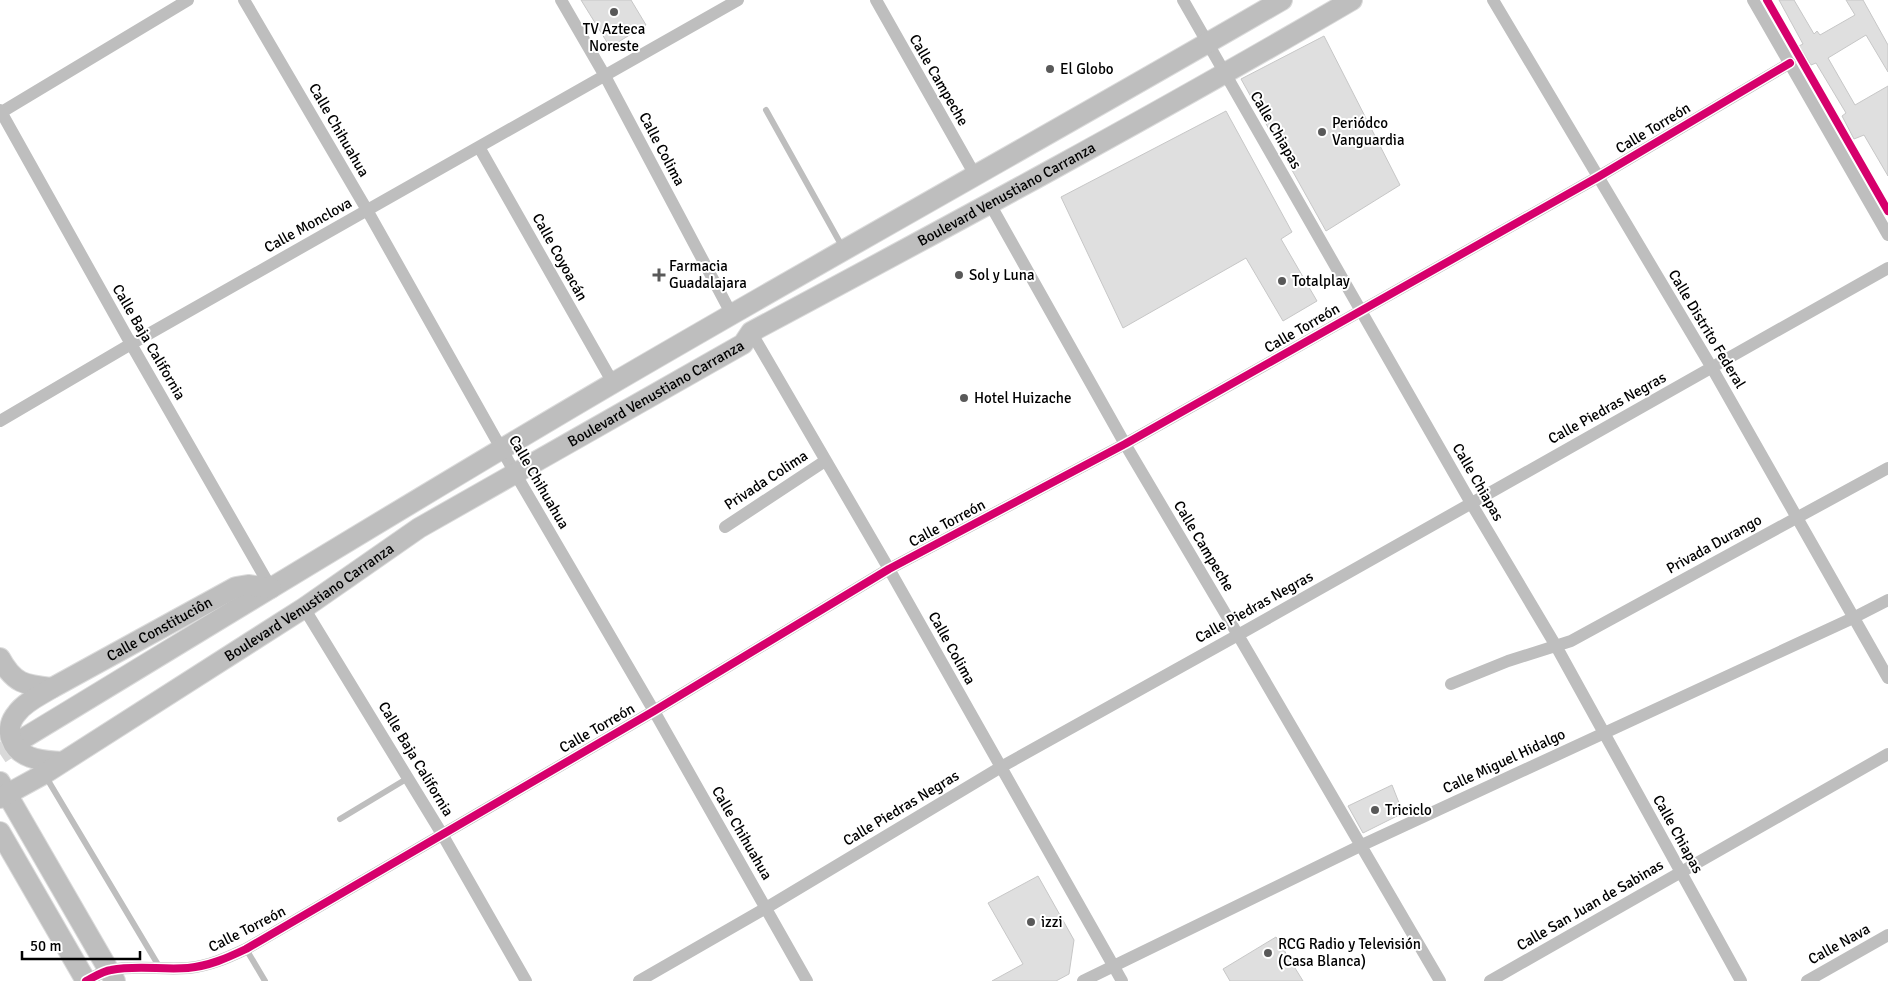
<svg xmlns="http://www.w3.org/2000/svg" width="1888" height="981" font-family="Signika,sans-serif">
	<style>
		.building { fill: #dfdfdf; stroke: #c7c7c7 }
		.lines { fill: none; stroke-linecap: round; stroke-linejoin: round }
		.primary-tunnel { stroke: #d9d9d9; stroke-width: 20; stroke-dasharray: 20 10; stroke-linecap: butt }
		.primary-casing { stroke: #dbdbdb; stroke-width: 22 }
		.lane { stroke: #bebebe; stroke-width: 6 }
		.street { stroke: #bebebe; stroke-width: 12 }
		.primary { stroke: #bebebe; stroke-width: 20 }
		.cycleway-casing { stroke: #fff; stroke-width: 11 }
		.cycleway { stroke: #d6006c; stroke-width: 8 }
		.poi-dot { fill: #595959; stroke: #fff; stroke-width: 2 }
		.labels { text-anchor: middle; stroke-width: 4; stroke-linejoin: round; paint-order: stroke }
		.poi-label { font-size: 15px; fill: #000; stroke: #fff; text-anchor: start }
		.street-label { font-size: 15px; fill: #000; stroke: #fff }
	</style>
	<rect width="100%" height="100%" fill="#fff"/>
	<path class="building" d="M581,0H631L646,25L610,47Z
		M1779,0H1794L1814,34L1817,31L1820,35L1855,15L1846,0H1863L1888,45V72L1866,35L1828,58L1855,105L1888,86V176L1864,135L1854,139L1842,116L1846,113L1816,63L1811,65L1799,46L1803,44Z
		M1324,36L1400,185L1326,231L1241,79Z
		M1226,111L1292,232L1281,239L1317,301L1283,321L1246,258L1123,328L1061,197Z
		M1392,785L1403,813L1363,833L1348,806Z
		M1038,876L1074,940L1069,974L1056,981H992L1023,964L988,903Z
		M1276,937L1303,981H1230L1223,969Z"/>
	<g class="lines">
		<path class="primary-tunnel" d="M0,754L24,738"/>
		<g class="primary-casing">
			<g id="primary">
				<path d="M0,658C14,684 25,685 52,688"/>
				<path d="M24,738C219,620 412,501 608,386C832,255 1058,130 1282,0"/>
				<path id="s1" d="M61,762C50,761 40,761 30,757C11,750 3,729 17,713C25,702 41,695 52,688L236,587L248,585L271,588"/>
				<path d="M0,782L115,981"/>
				<path id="s2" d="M0,798L44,774L304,608L419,528L743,344L751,332C953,224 1154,116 1352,0"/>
				<path d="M0,832L86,981"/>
			</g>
		</g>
		<path class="lane" d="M766,110L843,248
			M46,777L160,968
			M340,819L408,778
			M246,949L265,981"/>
		<path class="street" d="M244,0L367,210L515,473L654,711L807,981
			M561,0L605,76L732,315
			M876,0L975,175
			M1183,0L1471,503L1556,646L1741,981
			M1493,0L1712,368L1888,678
			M1753,0L1888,235
			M0,110L131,344L271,588
			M0,113L188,0
			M479,147L613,383
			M990,204L1125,444L1238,635L1440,981
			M751,332L889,569L1122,981
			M0,421L131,344L738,0
			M725,527L825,461
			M304,608L442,834L526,981
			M1451,684L1508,661L1571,641L1888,468
			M86,981C94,977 103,971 111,970C136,965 162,970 188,968C209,966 227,958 246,949L654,711L889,569L1125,444L1598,177L1790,63
			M639,981L766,908L1001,767L1238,635L1888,268
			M1083,981L1360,846L1853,618L1888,600
			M1490,981L1888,754
			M1807,981L1888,935"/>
		<use href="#primary" class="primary"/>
		<g class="cycleway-casing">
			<path id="cycleway" d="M1767,0L1888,211
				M86,981C94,977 103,971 111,970C136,965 162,970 188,968C209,966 227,958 246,949L654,711L889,569L1125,444L1598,177L1790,63"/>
		</g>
		<use href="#cycleway" class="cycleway"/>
	</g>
	<g class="poi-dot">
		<circle cx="614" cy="12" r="5"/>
		<circle cx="1050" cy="69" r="5"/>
		<circle cx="1322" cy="132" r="5"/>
		<path d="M656.5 267.5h5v5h5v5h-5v5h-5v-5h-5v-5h5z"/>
		<circle cx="959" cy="275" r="5"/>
		<circle cx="1282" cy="281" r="5"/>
		<circle cx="964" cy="398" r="5"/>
		<circle cx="1375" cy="810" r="5"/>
		<circle cx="1031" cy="922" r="5"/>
		<circle cx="1268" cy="953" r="5"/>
	</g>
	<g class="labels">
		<g class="poi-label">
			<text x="614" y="34" text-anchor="middle">TV Azteca<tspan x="614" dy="17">Noreste</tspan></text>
			<text x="1060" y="74">El Globo</text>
			<text x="1332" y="128">Periódco<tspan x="1332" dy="17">Vanguardia</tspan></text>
			<text x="669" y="271">Farmacia<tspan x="669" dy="17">Guadalajara</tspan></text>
			<text x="969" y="280">Sol y Luna</text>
			<text x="1292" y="286">Totalplay</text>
			<text x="974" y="403">Hotel Huizache</text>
			<text x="1385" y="815">Triciclo</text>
			<text x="1041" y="927">izzi</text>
			<text x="1278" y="949">RCG Radio y Televisión<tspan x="1278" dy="17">(Casa Blanca)</tspan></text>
		</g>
		<g class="street-label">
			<text transform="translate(939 80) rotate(60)" y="5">Calle Campeche</text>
			<text transform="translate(1653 128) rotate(-31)" y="5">Calle Torreón</text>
			<text transform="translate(339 130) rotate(60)" y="5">Calle Chihuahua</text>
			<text transform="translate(1276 130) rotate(60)" y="5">Calle Chiapas</text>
			<text transform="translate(662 149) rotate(62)" y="5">Calle Colima</text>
			<text dy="5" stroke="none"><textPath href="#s2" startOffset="1176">Boulevard Venustiano Carranza</textPath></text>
			<text transform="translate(308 225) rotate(-29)" y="5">Calle Monclova</text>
			<text transform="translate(560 257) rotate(61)" y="5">Calle Coyoacán</text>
			<text transform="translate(1302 328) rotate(-30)" y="5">Calle Torreón</text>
			<text transform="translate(1707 329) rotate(59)" y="5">Calle Distrito Federal</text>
			<text transform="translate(149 342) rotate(60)" y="5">Calle Baja California</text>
			<text dy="5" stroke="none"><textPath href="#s2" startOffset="771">Boulevard Venustiano Carranza</textPath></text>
			<text transform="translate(1607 408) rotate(-29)" y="5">Calle Piedras Negras</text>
			<text transform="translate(766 480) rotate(-33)" y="5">Privada Colima</text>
			<text transform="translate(539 482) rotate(60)" y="5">Calle Chihuahua</text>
			<text transform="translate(1478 482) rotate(60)" y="5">Calle Chiapas</text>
			<text transform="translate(947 523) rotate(-28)" y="5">Calle Torreón</text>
			<text transform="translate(1714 544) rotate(-29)" y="5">Privada Durango</text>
			<text transform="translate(1204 546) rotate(59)" y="5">Calle Campeche</text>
			<text dy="5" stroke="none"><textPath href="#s2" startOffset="366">Boulevard Venustiano Carranza</textPath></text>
			<text transform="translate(1254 607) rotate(-29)" y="5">Calle Piedras Negras</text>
			<text dy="5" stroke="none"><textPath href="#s1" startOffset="252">Calle Constituciôn</textPath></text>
			<text transform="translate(952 648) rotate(61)" y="5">Calle Colima</text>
			<text transform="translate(597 728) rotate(-30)" y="5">Calle Torreón</text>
			<text transform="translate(416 759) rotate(59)" y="5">Calle Baja California</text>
			<text transform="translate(1504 761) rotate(-25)" y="5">Calle Miguel Hidalgo</text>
			<text transform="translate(901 808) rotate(-31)" y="5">Calle Piedras Negras</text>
			<text transform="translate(742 833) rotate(60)" y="5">Calle Chihuahua</text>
			<text transform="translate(1678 834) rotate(61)" y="5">Calle Chiapas</text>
			<text transform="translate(1590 905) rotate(-30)" y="5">Calle San Juan de Sabinas</text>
			<text transform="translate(247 929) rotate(-27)" y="5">Calle Torreón</text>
			<text transform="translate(1839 944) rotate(-29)" y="5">Calle Nava</text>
		</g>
	</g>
	<path d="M22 951v8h118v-8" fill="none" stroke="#000000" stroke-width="2.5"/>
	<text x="30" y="951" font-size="15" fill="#000000" stroke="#ffffff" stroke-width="4" paint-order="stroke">50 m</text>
</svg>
